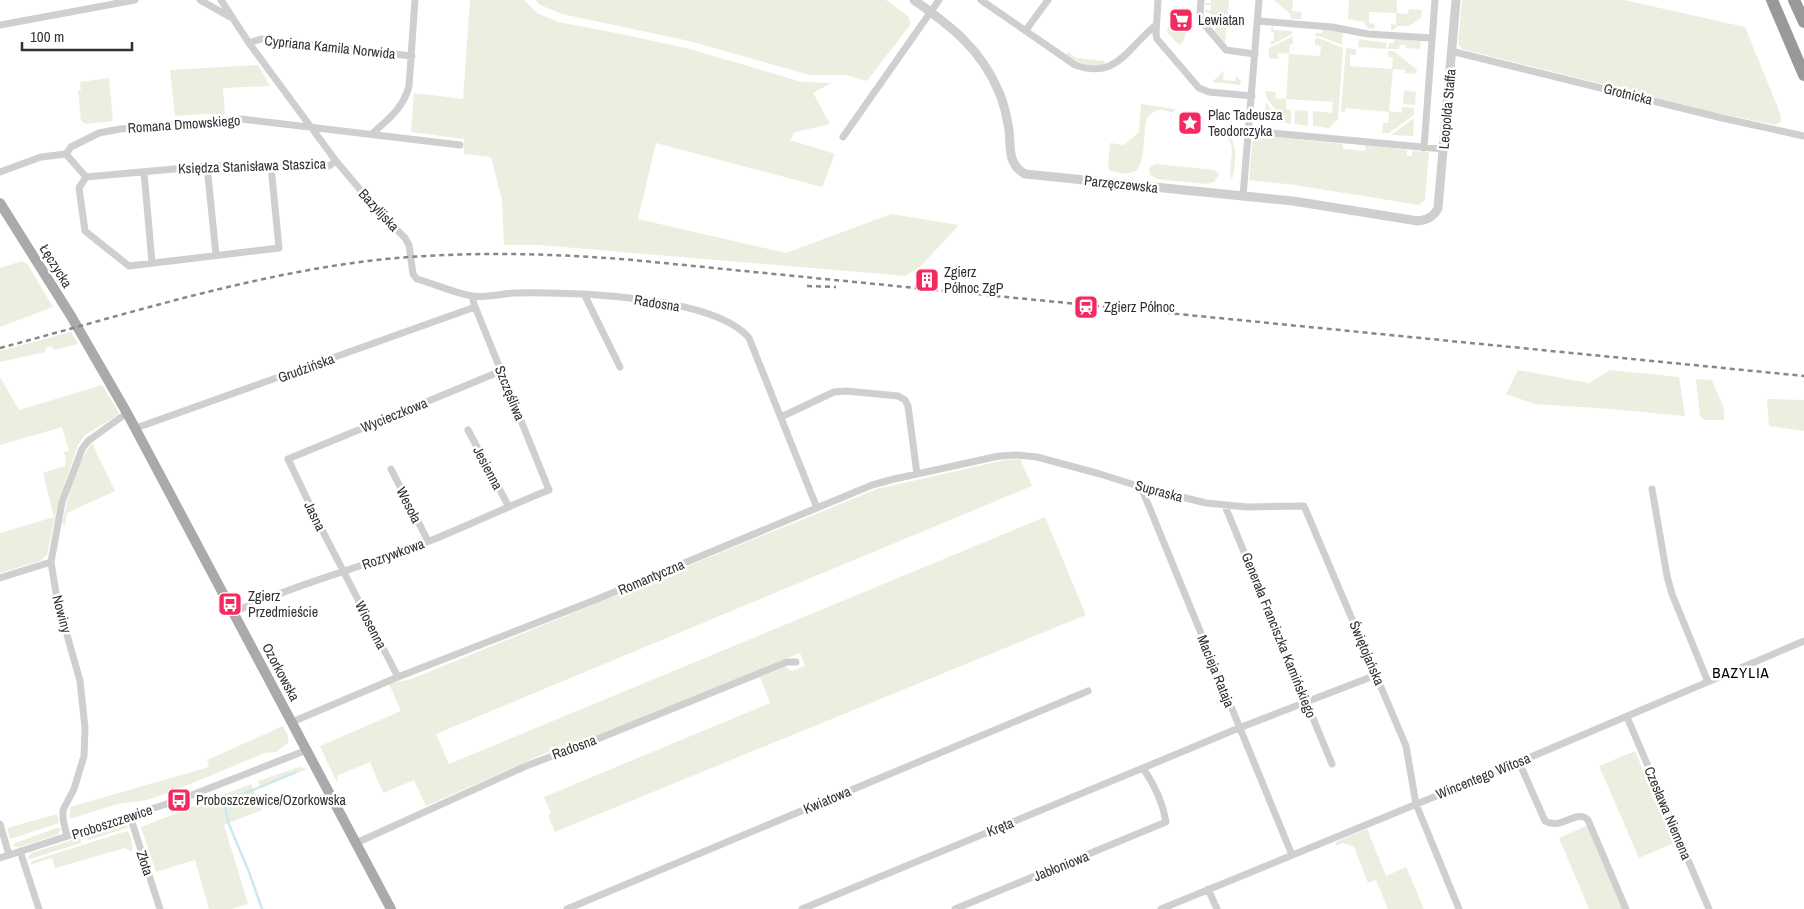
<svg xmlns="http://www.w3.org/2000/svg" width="1804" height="909" font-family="'Archivo Narrow',sans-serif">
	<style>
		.green { fill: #ebefdf }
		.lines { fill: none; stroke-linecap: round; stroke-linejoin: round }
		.stream { stroke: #cbe9f0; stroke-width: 2.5 }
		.minor { stroke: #cfcfcf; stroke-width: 7 }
		.tertiary { stroke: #cfcfcf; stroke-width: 9 }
		.primary { stroke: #aaa; stroke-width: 10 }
		.motorway { stroke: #999; stroke-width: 12 }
		.rail { stroke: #878787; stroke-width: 2.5; stroke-dasharray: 5 4; stroke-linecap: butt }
		.labels { text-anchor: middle; stroke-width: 5; stroke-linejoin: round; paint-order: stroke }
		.poi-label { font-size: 14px; fill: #323232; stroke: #fff; text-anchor: start }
		.street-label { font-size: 14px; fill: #323232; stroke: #fff }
		.neighbourhood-label { font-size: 15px; letter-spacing: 1px; fill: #000; stroke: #fff }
	</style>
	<rect width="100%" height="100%" fill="#fff"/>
	<path class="green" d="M470,0H524L537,13L558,22L616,33L686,48L802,82L831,83L813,93L830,124L795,132L790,140L835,154L822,187L656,143L638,219L786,253L891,214L959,225L920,267L905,276L540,245H504L502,200L491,157L464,154V139L411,132L414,93L463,99Z
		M535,0H886L908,16L911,23C897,43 882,61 867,81L845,75H810L689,41L562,14L540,5Z
		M1211,0H1229L1225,43L1214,30L1218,26L1211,18L1207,21L1205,16H1210V13L1205,12V10L1210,11L1211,5H1205V3H1211Z
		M1274,0H1293L1292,11L1302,12L1301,19H1291L1290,14Z
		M1349,0H1397V13L1408,14L1409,9L1422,10L1421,18L1409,26H1398L1393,30H1391V24L1396,25V13L1369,12V23L1375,24L1374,29L1368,28L1364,22L1348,19Z
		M1462,0H1624L1745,27L1780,113L1781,122L1776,125L1712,112L1462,49L1458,43Z
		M1273,24V30L1292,31V34L1271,45V41H1274V32H1271L1272,25Z
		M1168,27L1187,29L1183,42L1179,45L1167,32Z
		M1322,28L1343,31L1342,45L1322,37L1315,36L1316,33H1322Z
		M1293,36V44H1290L1289,54L1320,56L1321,46L1315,45V38L1321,39L1343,48L1338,119L1329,128L1313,126V111L1332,113L1333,102L1286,99V109L1291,110V124L1285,123L1266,97V91L1276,92L1275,98L1286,99L1289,54L1278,53V59L1269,58V48Z
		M1395,38L1421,40L1420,49L1406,48V45H1400L1399,49H1388L1389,43H1394Z
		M1359,39L1387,43L1386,49L1358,47Z
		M1346,48L1356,49V55H1350V66L1392,69L1393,58L1388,57V51H1394L1417,70L1416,74L1405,73V70L1393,69L1389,111L1402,113V107L1414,108V115L1389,133H1382L1383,123H1388L1389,112L1346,108L1345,112H1341Z
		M1068,52L1076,58L1105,61V65C1090,67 1078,63 1066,55Z
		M258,65L270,86L223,88L225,114H203L175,116L170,70Z
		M1224,71L1223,80L1235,81L1236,76L1241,81L1240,85L1212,82Z
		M109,78L113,121L86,124L81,121L78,90H81L80,82Z
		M1404,91L1416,92L1415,105L1403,104Z
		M1266,102L1282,123L1264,121Z
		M1141,104L1175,109L1173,113C1162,108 1155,108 1147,118C1142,130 1148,171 1130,173C1124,174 1116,172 1110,171L1108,166L1110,143L1124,145L1139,132Z
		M1295,110L1308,111V126L1294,124Z
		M1414,118L1413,136L1391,135Z
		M1220,128C1240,137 1236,162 1232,180C1225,162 1243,142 1218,132Z
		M1264,136L1343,144V149L1365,151L1366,145L1407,150V156H1412V151L1429,152L1425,200L1419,205L1295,185L1249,180L1252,143L1257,137Z
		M1156,164L1215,170L1219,175L1214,182L1207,184L1157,179L1150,175L1149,170L1151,166Z
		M22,261L28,265L53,307L0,327V268Z
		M71,332L78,344L54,350L51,346L45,348V352L0,362V351Z
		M1518,370L1589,383L1610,370L1679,377L1685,416L1611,409L1535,404L1506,394Z
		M0,377L19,410L102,385L119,413L118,415L85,435L78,445L58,503L47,555L40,561L0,573V533L54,517L43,473L65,466L66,461L64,452L69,451L62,427L0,445Z
		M1696,379L1712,380L1724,409V420H1705L1700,416Z
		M1767,399L1804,400V431L1769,426Z
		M92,443L115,491L67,513L65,525L62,524C67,501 77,461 92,443Z
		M1020,459L1032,486L436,734L449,764L1045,517L1086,615L555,832L548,815L551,813L544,797L770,703L760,677L785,667L792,671L805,666L800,653L600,735L555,749L426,806L414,780L383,793L370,762L337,776L338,780L336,781L320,746L401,711L389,684L411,679L877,489L1005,460Z
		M283,726L288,736V743L276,752L265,753L168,793L147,800L117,804L70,819V807L209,767L207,760Z
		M1635,751L1674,843L1639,858L1599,766Z
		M299,767L307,769L261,788L258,781Z
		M251,784L262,810L224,825L248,904L231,909H209L195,860L156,872L141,827Z
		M57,814L59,823L10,839L7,828Z
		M123,824L130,827L89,840L87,838L86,836Z
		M1588,825L1623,909H1589L1559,838Z
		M57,828H62L57,835L19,847L12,846L15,843Z
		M1367,829L1386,876L1406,867L1424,909H1388L1376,880L1368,883L1354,847L1343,843L1336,846V842Z
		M127,831C132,835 133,846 132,852L125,848L55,868L52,858L30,865L32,861Z
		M81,837V843L27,860L31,853Z"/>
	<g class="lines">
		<path class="stream" d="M262,909L249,872L228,822L224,802L296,772"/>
		<path class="minor" d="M200,0L230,17
			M221,0L249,43L336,161L379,212L405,238L409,245L413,274L417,279C435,284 454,293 472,296C485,298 500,294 514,293C568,292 713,295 749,338L817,508
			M981,0L1075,65C1117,80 1127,48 1156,25
			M1158,0L1156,34L1157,39L1199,88L1209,92L1252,96
			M1201,0L1200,16L1202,22L1226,50L1255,54
			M1258,21L1332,27L1368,34L1432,38
			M0,25L135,0
			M1026,30L1048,0
			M249,43L261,39L412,56
			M1451,51L1722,118L1804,136
			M1250,131L1443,149
			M372,134C388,119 403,109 409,86L415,0
			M843,137L939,0
			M1424,148L1435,0
			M66,154L71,147L99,133L120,129L242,119L460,145
			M207,166L216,255
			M0,172L41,157L66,154L86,177L207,166H329L336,161
			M144,172L152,263
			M86,177L79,188L85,231L129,266L279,248L271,166
			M1243,196L1259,0
			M585,296L620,367
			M781,417L834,392L846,391L898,396L905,400L908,406L917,474
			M136,428L475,307
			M468,430L509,507
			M391,469L428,541
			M1141,487L1292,855
			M1652,489L1667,576L1672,594L1708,682
			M1225,506L1332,764
			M0,578L51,562
			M234,612C296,584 363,567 427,542C468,526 508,506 549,490L474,304L472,296
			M398,677L320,526L288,459L501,371
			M1627,717L1709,909
			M292,722L398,677L595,600L872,485L894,479L999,456L1017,455L1037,457L1100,474L1141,487L1206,503L1247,507L1304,506L1406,746L1416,804L1459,909
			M1519,762L1545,821C1561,831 1577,808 1588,820L1626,909
			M1143,768L1239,728L1376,675
			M130,816L160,909
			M0,824L9,855
			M67,836L63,819V810L74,789L84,756L85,728L80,681L57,599L51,562L62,502L82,449L88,441L127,413
			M356,843L526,766L600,738L787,662H796
			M20,851L39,909
			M0,858L179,800L307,750
			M1208,889L1217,909
			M567,909L1088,691
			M802,909L1143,768C1154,784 1163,803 1166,822L955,909
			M1161,909L1519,762L1804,641"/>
		<path class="tertiary" d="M914,0C951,26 981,49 999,92C1004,104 1007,117 1009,130C1011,147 1007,164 1025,174L1293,201L1418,221C1427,220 1434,217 1438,208L1456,0"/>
		<path class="primary" d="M0,203L71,316L127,413L391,909"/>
		<path class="motorway" d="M1772,0L1804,75
			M1794,0L1804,22"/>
		<path class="rail" d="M807,286L836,287
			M0,348C124,315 248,275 376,260C462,251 547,253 633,260L1804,376"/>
	</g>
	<defs>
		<g id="supermarket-square" transform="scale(1.25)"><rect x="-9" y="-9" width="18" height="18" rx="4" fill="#f4295f" stroke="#fff"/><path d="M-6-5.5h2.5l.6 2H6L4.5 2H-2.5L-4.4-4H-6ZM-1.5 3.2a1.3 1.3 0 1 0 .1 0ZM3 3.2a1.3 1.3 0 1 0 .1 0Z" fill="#fff"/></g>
		<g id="sight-square" transform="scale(1.25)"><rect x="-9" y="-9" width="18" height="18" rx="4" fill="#f4295f" stroke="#fff"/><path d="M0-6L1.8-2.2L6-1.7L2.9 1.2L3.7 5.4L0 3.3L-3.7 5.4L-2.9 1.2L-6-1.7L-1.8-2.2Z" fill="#fff"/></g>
		<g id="building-square" transform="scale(1.25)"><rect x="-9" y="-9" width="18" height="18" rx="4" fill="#f4295f" stroke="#fff"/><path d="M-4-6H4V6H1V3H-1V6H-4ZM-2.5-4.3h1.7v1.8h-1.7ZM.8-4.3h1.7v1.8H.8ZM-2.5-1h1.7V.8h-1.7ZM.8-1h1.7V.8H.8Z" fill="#fff"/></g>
		<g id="station-square" transform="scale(1.25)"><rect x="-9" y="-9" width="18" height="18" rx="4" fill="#f4295f" stroke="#fff"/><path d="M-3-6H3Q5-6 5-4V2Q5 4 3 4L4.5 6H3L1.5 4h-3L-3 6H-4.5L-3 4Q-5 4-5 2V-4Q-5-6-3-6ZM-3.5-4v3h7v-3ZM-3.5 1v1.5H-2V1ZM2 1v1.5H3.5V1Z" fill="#fff"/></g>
		<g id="bus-square" transform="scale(1.25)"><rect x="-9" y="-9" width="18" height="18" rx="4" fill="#f4295f" stroke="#fff"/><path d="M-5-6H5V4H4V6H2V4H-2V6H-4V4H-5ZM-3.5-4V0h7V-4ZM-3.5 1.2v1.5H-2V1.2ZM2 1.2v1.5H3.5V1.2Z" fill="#fff"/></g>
	</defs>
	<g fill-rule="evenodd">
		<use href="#supermarket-square" x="1181" y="20"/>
		<use href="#sight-square" x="1190" y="123"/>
		<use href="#building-square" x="927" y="280"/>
		<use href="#station-square" x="1086" y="307"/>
		<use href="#bus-square" x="230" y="604"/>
		<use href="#bus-square" x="179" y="800"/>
	</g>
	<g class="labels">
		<g class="poi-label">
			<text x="1198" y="25">Lewiatan</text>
			<text x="1208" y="120">Plac Tadeusza<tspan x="1208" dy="16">Teodorczyka</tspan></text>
			<text x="944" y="277">Zgierz<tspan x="944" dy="16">Północ ZgP</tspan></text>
			<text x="1104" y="312">Zgierz Północ</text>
			<text x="248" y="601">Zgierz<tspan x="248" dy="16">Przedmieście</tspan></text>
			<text x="196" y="805">Proboszczewice/Ozorkowska</text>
		</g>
		<g class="street-label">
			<text transform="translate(330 47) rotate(6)" y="5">Cypriana Kamila Norwida</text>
			<text transform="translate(1628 94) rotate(14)" y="5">Grotnicka</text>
			<text transform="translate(1447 109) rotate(-85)" y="5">Leopolda Staffa</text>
			<text transform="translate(184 124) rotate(-4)" y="5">Romana Dmowskiego</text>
			<text transform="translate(252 166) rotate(-2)" y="5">Księdza Stanisława Staszica</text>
			<text transform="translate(1121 184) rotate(6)" y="5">Parzęczewska</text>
			<text transform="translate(379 210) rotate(47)" y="5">Bazylijska</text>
			<text transform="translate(56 266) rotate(58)" y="5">Łęczycka</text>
			<text transform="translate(657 303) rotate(9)" y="5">Radosna</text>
			<text transform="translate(306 368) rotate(-20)" y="5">Grudzińska</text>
			<text transform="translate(510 393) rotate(68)" y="5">Szczęśliwa</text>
			<text transform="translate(394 415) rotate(-22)" y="5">Wycieczkowa</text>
			<text transform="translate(488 468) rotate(62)" y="5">Jesienna</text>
			<text transform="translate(1159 491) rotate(15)" y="5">Supraska</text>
			<text transform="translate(409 505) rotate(63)" y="5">Wesoła</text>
			<text transform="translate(315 516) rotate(64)" y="5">Jasna</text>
			<text transform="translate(393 554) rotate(-20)" y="5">Rozrywkowa</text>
			<text transform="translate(651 577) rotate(-23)" y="5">Romantyczna</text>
			<text transform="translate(62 614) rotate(75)" y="5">Nowiny</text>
			<text transform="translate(371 625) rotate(63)" y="5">Wiosenna</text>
			<text transform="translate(1279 635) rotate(68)" y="5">Generała Franciszka Kamińskiego</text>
			<text transform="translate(1367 653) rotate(67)" y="5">Świętojańska</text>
			<text transform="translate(1216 671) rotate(68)" y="5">Macieja Rataja</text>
			<text transform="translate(281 672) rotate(62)" y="5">Ozorkowska</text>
			<text transform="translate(574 747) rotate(-20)" y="5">Radosna</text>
			<text transform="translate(1483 776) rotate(-22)" y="5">Wincentego Witosa</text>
			<text transform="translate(827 800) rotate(-23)" y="5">Kwiatowa</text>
			<text transform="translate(1668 813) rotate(67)" y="5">Czesława Niemena</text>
			<text transform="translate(112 822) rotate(-18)" y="5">Proboszczewice</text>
			<text transform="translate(1000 827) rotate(-22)" y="5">Kręta</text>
			<text transform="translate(145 863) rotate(72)" y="5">Złota</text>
			<text transform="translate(1061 866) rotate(-22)" y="5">Jabłoniowa</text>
		</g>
		<g class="neighbourhood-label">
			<text x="1741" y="678">BAZYLIA</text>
		</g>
	</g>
	<path d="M22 42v8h110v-8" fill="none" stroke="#323232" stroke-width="2.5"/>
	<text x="30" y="42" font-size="15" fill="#323232" stroke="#ffffff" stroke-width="4" paint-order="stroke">100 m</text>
</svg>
